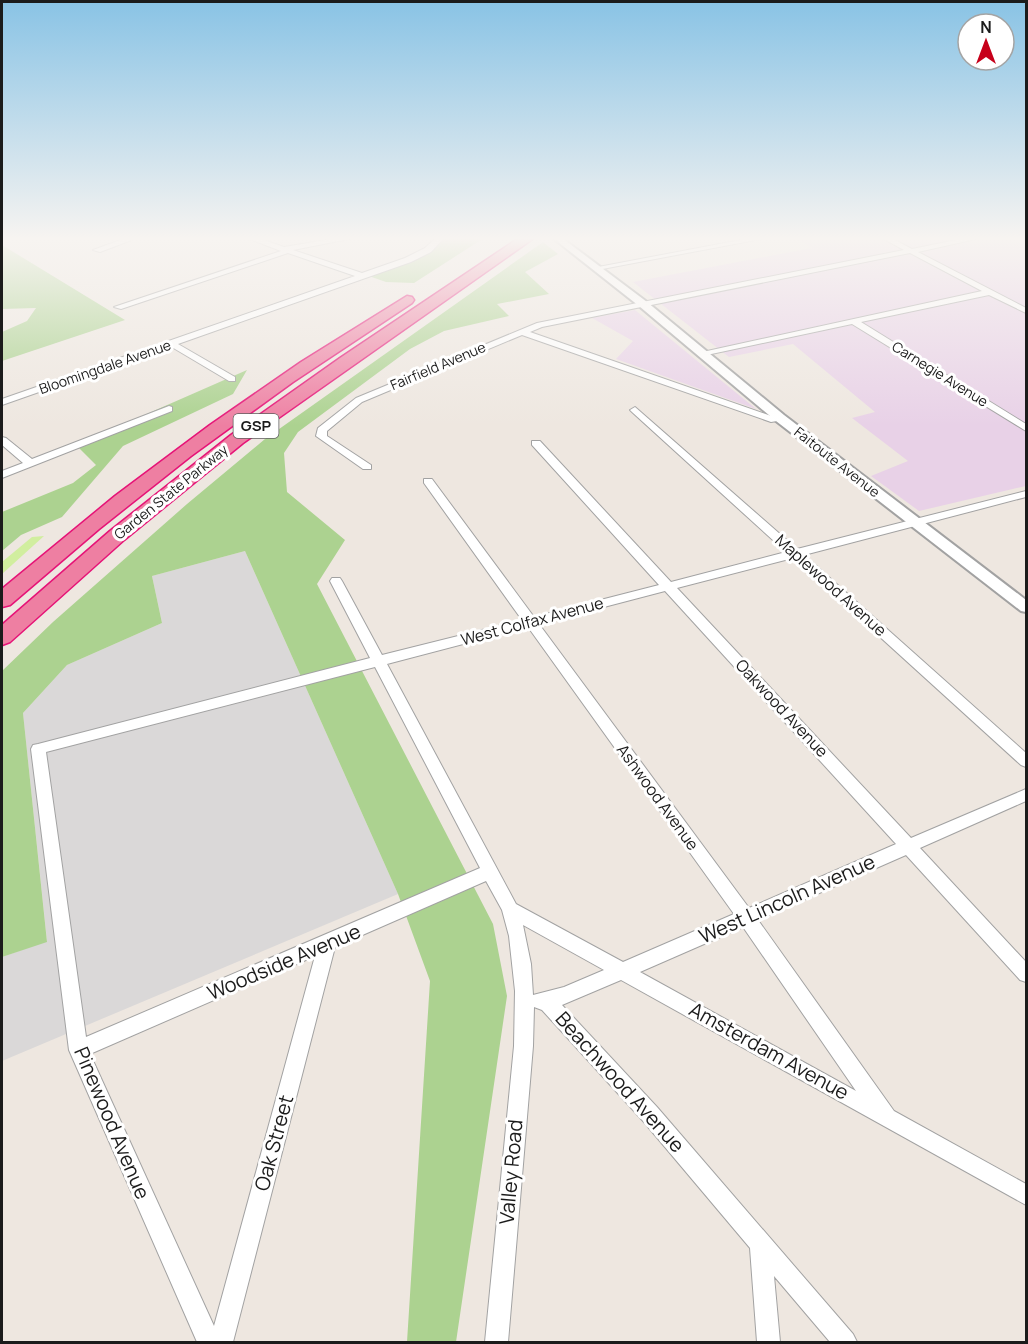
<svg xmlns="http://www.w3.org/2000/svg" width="1028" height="1344" font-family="Manrope,sans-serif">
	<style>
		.residential { fill: #dad8d8 }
		.industrial { fill: #e8d1e7 }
		.grass { fill: #d1ee9f }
		.forest { fill: #acd290 }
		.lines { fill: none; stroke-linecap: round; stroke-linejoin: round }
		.minor-casing { stroke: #a2a2a2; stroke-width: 2 }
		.tertiary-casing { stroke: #a2a2a2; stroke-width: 4 }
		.motorway-casing { stroke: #e61377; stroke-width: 3 }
		.minor { fill: #fff; fill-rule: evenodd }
		.tertiary { fill: #fff; fill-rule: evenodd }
		.motorway { fill: #ee7fa2; fill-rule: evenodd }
		.labels { text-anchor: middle; stroke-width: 6; stroke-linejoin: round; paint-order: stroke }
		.far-street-label { font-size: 14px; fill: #1b1b1b; stroke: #fff }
		.shield { fill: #fff; stroke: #5f5f5f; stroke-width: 1.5 }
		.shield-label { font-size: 15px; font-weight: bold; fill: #1b1b1b }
		.street-label { font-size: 16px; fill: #1b1b1b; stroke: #fff }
		.near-street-label { font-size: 20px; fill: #1b1b1b; stroke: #fff }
	</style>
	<rect width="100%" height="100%" fill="#eee7e0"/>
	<path class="residential" d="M245,551L398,894L2,1061V957L47,941L23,713L67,665L162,623L152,576Z"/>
	<path class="industrial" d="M796,238H1026V486L919,511L871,476L908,461L852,418L875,412L793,344L729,357L633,282L812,248Z
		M635,310L756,409L616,359L633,341L592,318Z"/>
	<path class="grass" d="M44,536L2,574V562L32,537Z"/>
	<path class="forest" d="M439,238H484L414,283L386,282L366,275L424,255Z
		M543,242L558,254L525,272L549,294L497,304L509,316L444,331L410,349L298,432L284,453L287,492L345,540L317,584L493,924L507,996L456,1342H407L430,981L398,894L245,551L152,576L162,623L67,665L23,713L47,942L2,957V671L53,622L187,504L265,439Z
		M2,245L125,320L2,361V332L27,321L36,308L2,309Z
		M247,370L233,394L123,446L62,517L21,535L2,551V512L73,483L96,465L76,445Z"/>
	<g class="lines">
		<g class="minor-casing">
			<path id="minor" d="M126,238H137L100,252L93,250Z
				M247,238H258L284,247L338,238H354L293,250L362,273L405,258L425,248L436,238H444L431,252L411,262L178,344L235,377V381H229L170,346L2,405V399L355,276L288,253L121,309L114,307L281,251Z
				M751,238H766L597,270L593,268Z
				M882,238H891L912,249L966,238H980L918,252L1026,308V313L989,295L861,322L1026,424V431L852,324L702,356L698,353L982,291L910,253L542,327L530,332L774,417L783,416V420L771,422L522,335L362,402L327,431V436L371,465V469H363L316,436L318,428L356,398L537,323L904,250Z
				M169,406L172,407V411L2,478V471L23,463L2,445V437L6,438L32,459Z
				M635,407L797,549L1026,491V497L804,555L1026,753V767L1021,765L793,558L677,588L911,838L1026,789V801L920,848L1026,962V982L1020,980L906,855L758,920L894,1111L1026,1184V1205L621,980L562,1005L657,1107L853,1334L857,1342H830L774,1276L780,1342H757L750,1248L643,1121L542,1010L534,1007L533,1046L508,1342H485L514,1046L515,991L509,936L502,910L486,881L335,947L233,1342H197L69,1050L31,749L33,745L38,744L370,658L330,581L332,578H340L342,581L382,655L522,620L424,483V479H432L534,617L659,585L532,445V441H540L671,582L786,552L632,412L630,410ZM665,591L896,844L749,908L539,624ZM528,627L734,914L623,962L516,904L387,664ZM375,667L480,868L86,1037L46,752ZM523,925L604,970L564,987L533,995L531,964ZM743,927L856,1091L640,972ZM315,956L214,1326L90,1054Z"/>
		</g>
		<g class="tertiary-casing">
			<path id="tertiary" d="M553,238H562L647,302L784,415L1026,600V612L1021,611L776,421L639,306Z"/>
		</g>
		<g class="motorway-casing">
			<path id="motorway" d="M519,238H534L243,443L124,540L10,642L2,645V625L110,531L231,435L340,358Z
				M407,296L412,297L414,300L412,303L293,382L191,456L99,529L10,605L2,607V589L115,496L210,425L301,362Z"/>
		</g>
		<use href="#minor" class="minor"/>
		<use href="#tertiary" class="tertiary"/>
		<use href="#motorway" class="motorway"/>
	</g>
	<linearGradient id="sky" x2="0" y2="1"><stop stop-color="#89c3e5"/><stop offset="0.56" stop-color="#f7f4f1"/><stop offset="1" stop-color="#f7f4f1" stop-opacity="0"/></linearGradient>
	<rect width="1028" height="426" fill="url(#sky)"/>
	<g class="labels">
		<g class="far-street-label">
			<text transform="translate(438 366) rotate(-23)" y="5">Fairfield Avenue</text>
			<text transform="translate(105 367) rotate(-19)" y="5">Bloomingdale Avenue</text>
			<text transform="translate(940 374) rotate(32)" y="5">Carnegie Avenue</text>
			<text transform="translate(837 462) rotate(38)" y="5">Faitoute Avenue</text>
			<text transform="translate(171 492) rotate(-39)" y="5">Garden State Parkway</text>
		</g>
		<rect class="shield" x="233.5" y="414" width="45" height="24" rx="4.5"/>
		<g class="shield-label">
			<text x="256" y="431">GSP</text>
		</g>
		<g class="street-label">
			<text transform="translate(831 585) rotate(42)" y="6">Maplewood Avenue</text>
			<text transform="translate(532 621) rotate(-15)" y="6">West Colfax Avenue</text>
			<text transform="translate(782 708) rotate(47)" y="6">Oakwood Avenue</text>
			<text transform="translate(658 797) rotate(54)" y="6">Ashwood Avenue</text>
		</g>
		<g class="near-street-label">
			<text transform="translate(787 899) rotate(-24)" y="7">West Lincoln Avenue</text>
			<text transform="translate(284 962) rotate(-23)" y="7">Woodside Avenue</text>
			<text transform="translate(769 1051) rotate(29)" y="7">Amsterdam Avenue</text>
			<text transform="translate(620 1082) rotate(48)" y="7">Beachwood Avenue</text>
			<text transform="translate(112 1123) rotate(67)" y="7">Pinewood Avenue</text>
			<text transform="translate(274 1143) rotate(-75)" y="7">Oak Street</text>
			<text transform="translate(511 1172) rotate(-85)" y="7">Valley Road</text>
		</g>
	</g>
	<rect width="1028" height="1344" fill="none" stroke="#1b1b1b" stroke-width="6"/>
	<g transform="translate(986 42)"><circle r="28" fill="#ffffff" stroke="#a4a4a4" stroke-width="1.5"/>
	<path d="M0-4.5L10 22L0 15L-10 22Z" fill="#c7001a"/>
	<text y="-9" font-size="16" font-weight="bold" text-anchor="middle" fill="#1b1b1b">N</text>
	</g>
</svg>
